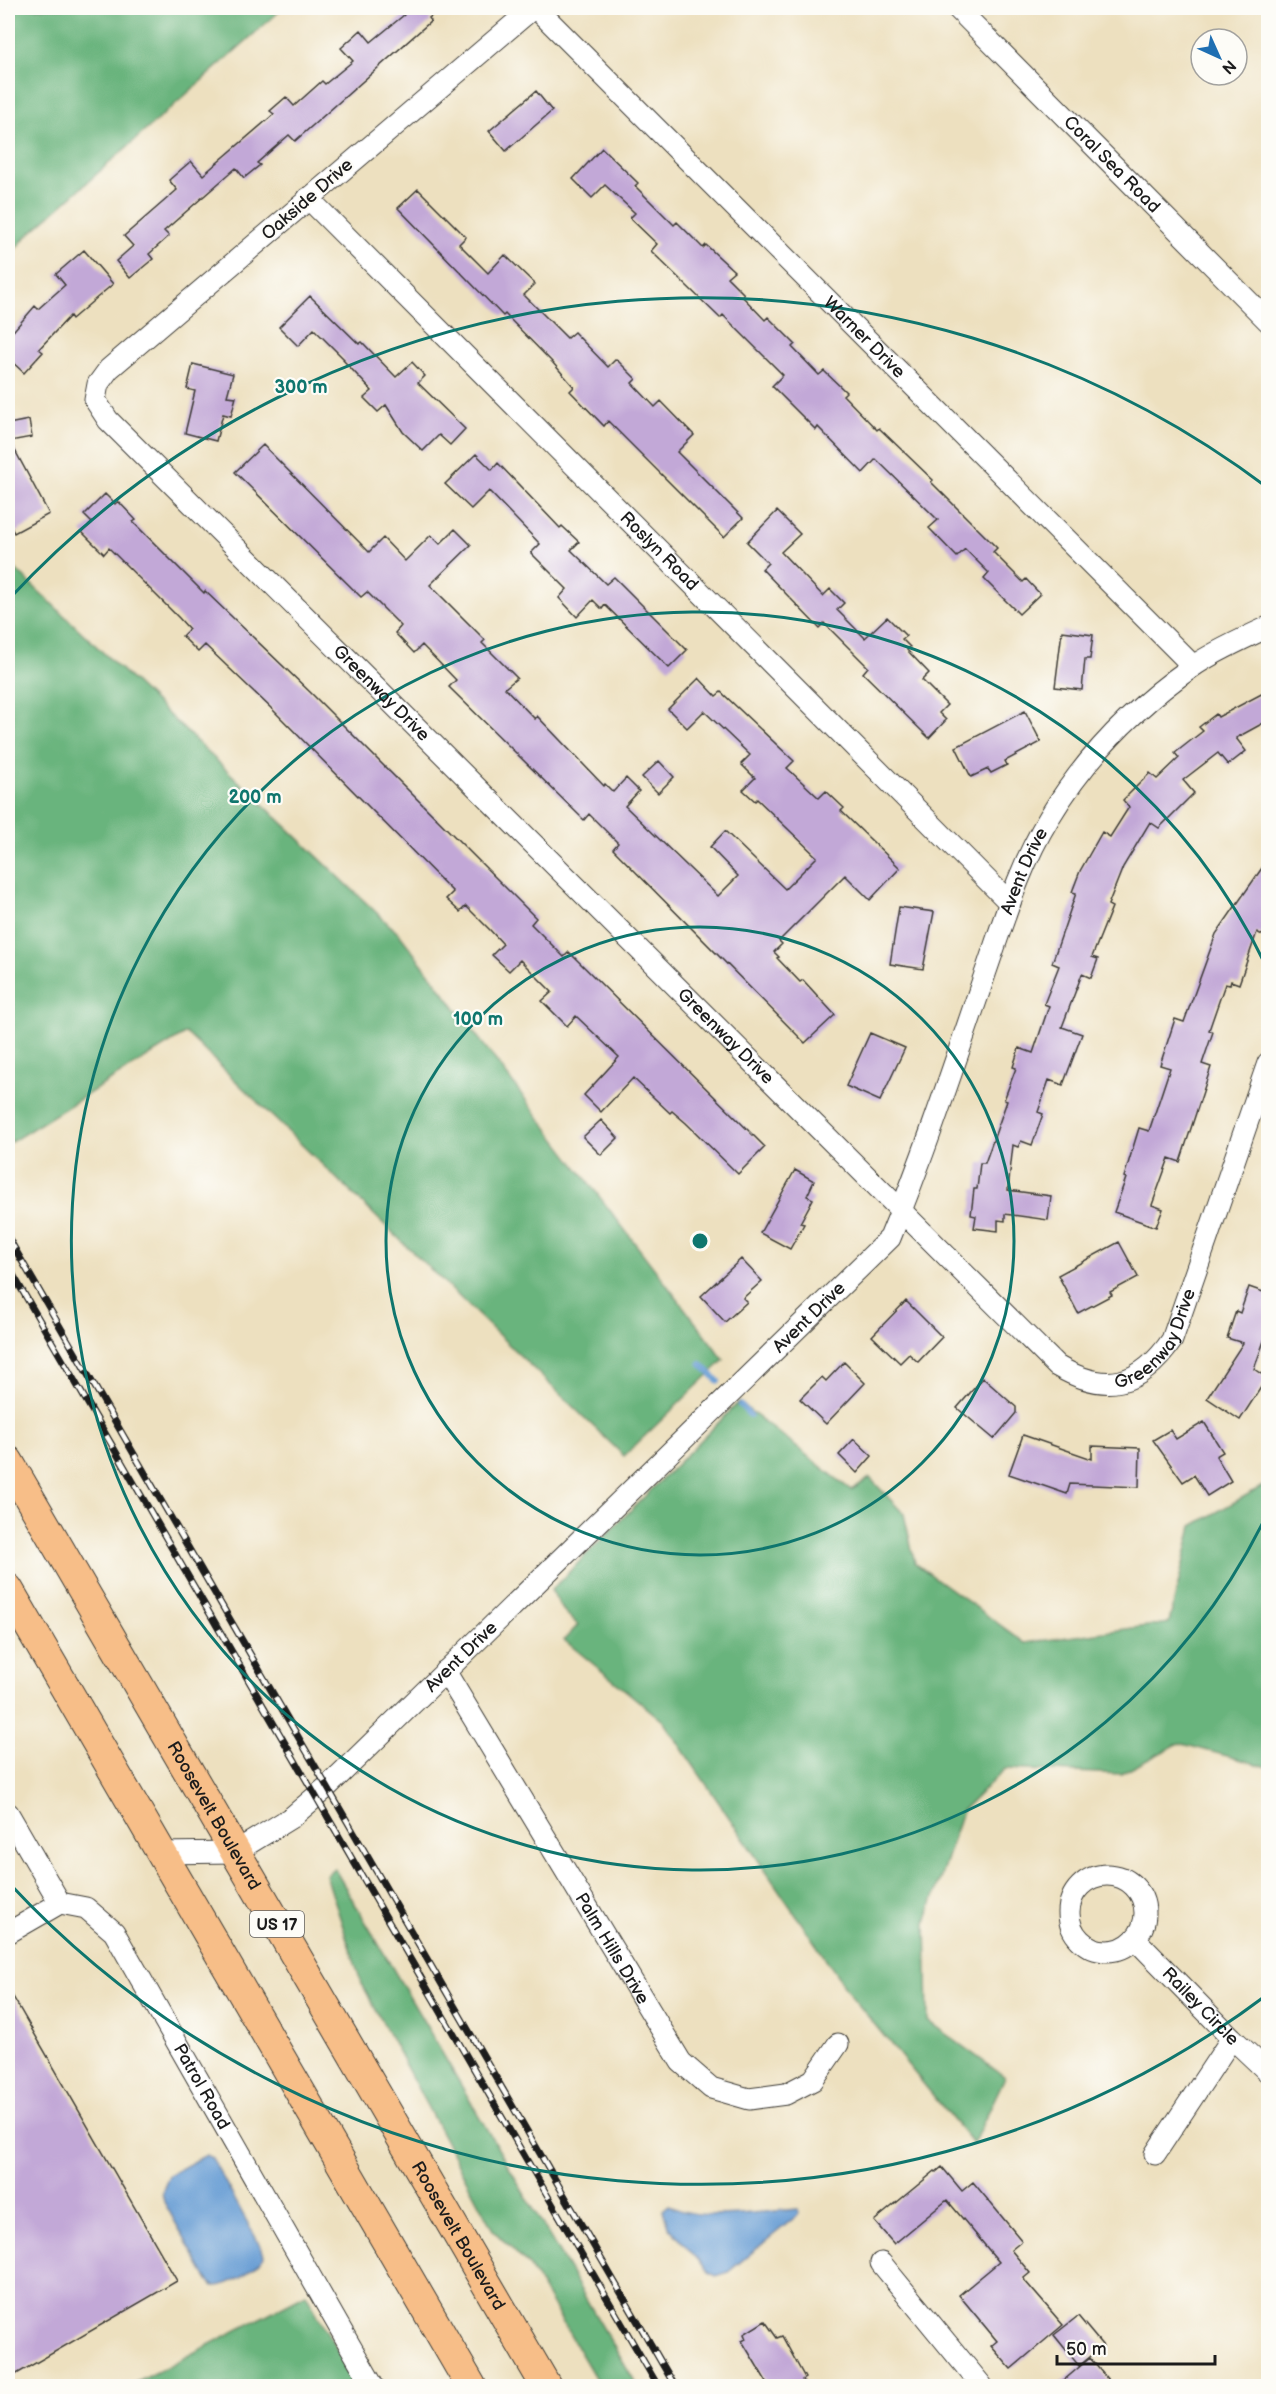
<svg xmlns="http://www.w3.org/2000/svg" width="1276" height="2394" font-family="'Balsamiq Sans',sans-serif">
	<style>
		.forest { fill: #69b47d; stroke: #42684c; stroke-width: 1.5 }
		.water { fill: #679dd4; stroke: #425c78; stroke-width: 1.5 }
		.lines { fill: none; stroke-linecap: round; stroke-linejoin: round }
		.stream { stroke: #679dd4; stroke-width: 6 }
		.building { fill: #c2a8d7 }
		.minor-casing { stroke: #3b3934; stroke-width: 23 }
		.highway-casing { stroke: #3b3934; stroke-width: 32 }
		.minor { stroke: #fff; stroke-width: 21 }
		.highway { stroke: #f7be88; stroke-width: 30 }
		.rail-casing { stroke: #1c1c1c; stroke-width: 7 }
		.rail { stroke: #fdfcf7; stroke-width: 4.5; stroke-dasharray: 14; stroke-linecap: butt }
		.ring { fill: none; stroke: #0f766e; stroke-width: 3 }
		.labels { text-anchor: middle; stroke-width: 4.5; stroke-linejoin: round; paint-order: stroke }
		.shield { fill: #fdfcf7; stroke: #605f5e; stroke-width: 1.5 }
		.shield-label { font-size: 16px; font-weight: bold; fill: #1c1c1c }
		.street-label { font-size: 18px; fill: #1c1c1c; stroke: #fdfcf7 }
		.centre { fill: #0f766e; stroke: #fdfcf7; stroke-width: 3 }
		.ring-label { font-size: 18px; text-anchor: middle; font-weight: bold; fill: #0f766e; stroke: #fdfcf7; stroke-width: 4.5; stroke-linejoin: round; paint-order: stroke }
	</style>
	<rect width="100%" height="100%" fill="#fdfcf7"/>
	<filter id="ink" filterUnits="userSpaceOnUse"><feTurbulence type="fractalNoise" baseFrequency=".0167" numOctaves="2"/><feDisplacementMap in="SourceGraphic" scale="12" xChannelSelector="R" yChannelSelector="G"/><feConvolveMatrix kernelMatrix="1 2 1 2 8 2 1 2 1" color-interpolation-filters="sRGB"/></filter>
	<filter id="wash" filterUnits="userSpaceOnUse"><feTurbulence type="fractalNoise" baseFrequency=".008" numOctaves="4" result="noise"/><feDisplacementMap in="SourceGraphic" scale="24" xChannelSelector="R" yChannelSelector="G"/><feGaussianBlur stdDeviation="1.35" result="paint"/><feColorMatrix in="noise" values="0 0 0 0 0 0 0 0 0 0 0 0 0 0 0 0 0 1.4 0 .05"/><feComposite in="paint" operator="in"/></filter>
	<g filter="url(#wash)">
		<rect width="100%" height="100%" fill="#ede0bf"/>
		<path class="forest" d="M8,8H283L26,237L8,257Z
			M8,562L400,935L724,1360L624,1456L186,1033L8,1144Z
			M739,1402L851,1490L870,1478L904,1514L915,1563L1025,1643L1169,1623L1192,1526L1268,1483V1767L1179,1743L1121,1774L1005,1769L962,1811L926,1922L928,2021L1005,2077L973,2144L852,1997L663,1721L564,1640L578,1625L563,1610L551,1590Z
			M334,1868L637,2386H600L530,2267L493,2230L361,1982L326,1875Z
			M306,2294L357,2386H130Z"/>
		<path class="water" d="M206,2155L212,2158L262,2249L264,2256C256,2270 229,2287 213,2286L207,2279L164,2202L162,2193L169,2175Z
			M669,2205C696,2223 765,2211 798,2209L799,2214L728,2272L716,2276L709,2272L668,2226L663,2210Z"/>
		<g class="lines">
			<path class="stream" d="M701,1364L718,1381
				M740,1405L750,1415"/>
		</g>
		<g id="blocks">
			<path class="building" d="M398,8H442L429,18L431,21L295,141L289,135L257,163L260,165L244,178L236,168L164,231L169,236L149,254L153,259L130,278L116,261L133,246L124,236L177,190L169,180L191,161L203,175L274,114L270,111L286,97L294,106L322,81L325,84L353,61L341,48L361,30L371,42L404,15Z
				M536,91L552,111L506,151L489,131Z
				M602,148L638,183L635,186L674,225L677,222L703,248L706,245L734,271L727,277L744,294L742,296L765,320L768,317L795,344L792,347L819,375L824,371L846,392L843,395L877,430L879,428L933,480L931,482L997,548L993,552L1023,582L1026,579L1040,594L1019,614L984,579L989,573L965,549L957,557L929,528L938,520L876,459L863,473L818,427L816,430L772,386L783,375L723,315L720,318L651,251L657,244L630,218L635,213L605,185L592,198L573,179Z
				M418,189L466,237L459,244L488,273L505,255L535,284L524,295L567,338L574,332L608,367L616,359L636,379L632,383L655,407L661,401L694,435L677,452L743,518L724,537L608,421L604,426L570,391L574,387L553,363L505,314L503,316L398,208Z
				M84,250L113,284L72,319L70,316L39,349L43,352L24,373L8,358V337L35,306L38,309L65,285L56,274Z
				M310,296L359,344L362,342L396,377L412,362L425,376L418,383L465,429L450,445L439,435L423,451L403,432L386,405L378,412L364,398L372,391L343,360L344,359L314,329L298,346L279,327Z
				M193,364L233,374L227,396L236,397L231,416L223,414L216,441L185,433L195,391L187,389Z
				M29,420L32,437L10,441L49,514L14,533L8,521V424Z
				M263,445L369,552L383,538L405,561L431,535L440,544L455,529L471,545L430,585L485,640L482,643L517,678L505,688L535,719L537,716L604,786L605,784L613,792L626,778L639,791L625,806L718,896L738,876L710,847L725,831L785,889L817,857L757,799L755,801L743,790L755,778L741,764L750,755L704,711L687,728L668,709L699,678L716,696L721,692L794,761L787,768L819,798L826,791L844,808L841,811L900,868L870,900L845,875L779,941L782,944L774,952L779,957L777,958L800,982L803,980L835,1015L805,1043L613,849L618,843L589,814L584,820L449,687L456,680L422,645L414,653L395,633L401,626L367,592L361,597L235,472Z
				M476,454L492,470L498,463L560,528L562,526L579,542L571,550L606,584L614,577L687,650L669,668L605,605L602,609L593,600L577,617L559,598L567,589L531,553L540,544L489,491L471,509L445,484Z
				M105,494L115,504L118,501L136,520L133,522L204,593L205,591L310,692L536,918L531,924L564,957L569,952L765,1147L738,1174L686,1123L672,1111L670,1113L633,1078L601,1112L584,1095L619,1057L576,1016L567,1026L542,1001L552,992L520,960L509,971L492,955L503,944L490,930L466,906L460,912L446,899L453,892L273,710L205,645L198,652L182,636L189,629L179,618L109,548L104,554L82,532L92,523L84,515Z
				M777,511L800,534L781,552L823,596L830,589L844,603L837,610L865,638L887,617L906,636L902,639L910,647L907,650L929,673L922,680L947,705L939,713L946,720L929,738L863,673L868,667L824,623L819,628L762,569L768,563L747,542Z
				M1062,631L1093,635L1090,659H1085L1082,690L1055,687Z
				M1269,690V720L1236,738L1246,751L1228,765L1218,753L1183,780L1194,793L1159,828L1150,822L1123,867L1108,905L1112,907L1092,957L1098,959L1091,978L1082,974L1062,1027L1082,1034L1063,1085L1049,1080L1038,1112L1043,1114L1032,1145L1021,1141L1018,1147L1013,1145L1008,1190L1051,1196L1048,1220L1005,1214V1221L998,1220V1231L974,1228L976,1216L971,1215L974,1189H977L980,1163H985L1007,1101L1004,1100L1016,1068L1013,1067L1019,1048L1033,1053L1049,1006L1044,1004L1059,966L1052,963L1076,893L1072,892L1080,871L1102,832L1110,837L1129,807L1123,800L1150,773L1157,779L1179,758L1175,753L1203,731L1199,727L1216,714L1218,717Z
				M1025,711L1041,742L1005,761L1007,765L991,773L988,769L971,777L956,747Z
				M659,761L674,777L658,793L642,777Z
				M1269,858V939L1257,932L1239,984L1231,981L1230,985L1225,984L1209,1030L1213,1032L1202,1064L1211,1067L1180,1162L1169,1158L1152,1205L1163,1209L1156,1227L1114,1212L1126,1178L1124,1177L1139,1128L1149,1131L1170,1068L1160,1065L1175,1019L1184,1022L1216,934Z
				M899,907L934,912L923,969L890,964Z
				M870,1033L905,1048L880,1101L846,1086Z
				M601,1120L618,1138L601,1155L583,1137Z
				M795,1170L814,1181L807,1196L813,1199L800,1223L804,1224L790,1249L760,1233Z
				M1119,1242L1138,1277L1110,1292L1112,1295L1078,1313L1058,1275Z
				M741,1259L762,1281L743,1298L747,1302L725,1322L701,1296Z
				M1249,1287L1269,1294V1327L1254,1369L1267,1378L1240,1420L1207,1398L1243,1343L1227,1338L1236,1311L1240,1313Z
				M906,1301L942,1337L918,1362L909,1354L900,1363L872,1336Z
				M844,1362L865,1383L826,1424L800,1399L822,1377L826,1381Z
				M983,1378L1016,1407V1413L994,1439L957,1408Z
				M1204,1422L1223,1452L1216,1456L1231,1481L1207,1496L1194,1475L1183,1482L1153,1440L1170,1430L1176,1439Z
				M1023,1435L1092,1459V1446L1140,1448L1139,1487L1070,1484L1067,1494L1009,1474Z
				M854,1439L872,1456L857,1473L839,1455Z
				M8,1988L177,2281L8,2379Z
				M942,2167L962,2191L973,2182L1022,2241L1011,2250L1030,2273L1024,2278L1025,2281L1063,2325L1011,2369L991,2346L997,2341L959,2295L999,2262L947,2200L894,2244L874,2221L935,2171L936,2172Z
				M1078,2316L1103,2346L1079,2366L1054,2335Z
				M765,2321L777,2338L782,2336L805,2378L802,2380L806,2386H769L742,2341L746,2339L744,2334Z
				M1090,2358L1113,2386H1057Z"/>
		</g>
	</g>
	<g filter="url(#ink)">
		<use href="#blocks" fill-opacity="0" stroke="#3b3934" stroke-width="1.5"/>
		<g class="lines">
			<g class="minor-casing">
				<g id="minor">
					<path id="s1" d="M533,8L109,369L98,384L95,400L108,420L1057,1366C1105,1394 1140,1387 1172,1340L1268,1063"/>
					<path id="s2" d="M536,8L1193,666"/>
					<path id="s3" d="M957,8L1268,321"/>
					<path id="s4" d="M308,198L1010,903"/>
					<path id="s5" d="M445,1671L681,2062L711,2088L749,2099L786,2094L813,2080L838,2044"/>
					<path id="s6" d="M8,1813L60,1903L86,1908L114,1932L373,2386"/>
					<path id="s7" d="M161,1853L235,1852L292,1817L327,1787L890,1238C925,1153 954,1065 984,977C1003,923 1019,867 1049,818C1085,758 1135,707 1192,667C1215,651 1243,639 1268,627"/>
					<circle cx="1107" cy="1913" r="38"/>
					<path d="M8,1933L60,1903"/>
					<path id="s8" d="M1135,1939L1232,2038L1268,2072"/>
					<path d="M1155,2154L1232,2038"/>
					<path d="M881,2263L982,2386"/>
				</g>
			</g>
			<g class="highway-casing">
				<g id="highway">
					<path id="s9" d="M8,1461L546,2386"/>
					<path d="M8,1589L471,2386"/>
				</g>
			</g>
			<use href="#minor" class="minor"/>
			<use href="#highway" class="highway"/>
			<g class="rail-casing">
				<path id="rail" d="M8,1237L675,2386
					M8,1266L658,2386"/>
			</g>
			<use href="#rail" class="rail"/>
		</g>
	</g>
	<g class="ring">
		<circle cx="700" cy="1241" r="314"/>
		<path d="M1268 1512A629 629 0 1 1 1268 970"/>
		<path d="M1268 1994A943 943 0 0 1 10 1884M10 598A943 943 0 0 1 1268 488"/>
	</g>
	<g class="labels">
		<rect class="shield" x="250" y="1911" width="54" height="26" rx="4.5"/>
		<g class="shield-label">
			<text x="277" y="1930">US 17</text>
		</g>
		<g class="street-label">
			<text dy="6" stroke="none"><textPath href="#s3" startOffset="220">Coral Sea Road</textPath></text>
			<text transform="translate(307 199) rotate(-41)" y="6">Oakside Drive</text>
			<text dy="6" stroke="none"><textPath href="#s2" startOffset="465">Warner Drive</textPath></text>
			<text dy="6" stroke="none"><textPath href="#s4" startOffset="498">Roslyn Road</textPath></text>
			<text dy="6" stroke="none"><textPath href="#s1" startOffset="1002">Greenway Drive</textPath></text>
			<text dy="6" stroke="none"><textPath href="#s7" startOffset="1364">Avent Drive</textPath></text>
			<text dy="6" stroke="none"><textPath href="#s1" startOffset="1488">Greenway Drive</textPath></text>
			<text dy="6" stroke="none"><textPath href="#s7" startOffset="860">Avent Drive</textPath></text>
			<text dy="6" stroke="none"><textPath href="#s1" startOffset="2080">Greenway Drive</textPath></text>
			<text dy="6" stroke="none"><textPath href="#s7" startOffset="374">Avent Drive</textPath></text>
			<text dy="6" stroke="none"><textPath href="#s9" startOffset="410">Roosevelt Boulevard</textPath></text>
			<text dy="6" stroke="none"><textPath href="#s5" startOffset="324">Palm Hills Drive</textPath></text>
			<text dy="6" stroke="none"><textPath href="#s8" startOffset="94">Railey Circle</textPath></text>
			<text dy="6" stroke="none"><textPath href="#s6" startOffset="345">Patrol Road</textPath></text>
			<text dy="6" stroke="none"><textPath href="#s9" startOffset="896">Roosevelt Boulevard</textPath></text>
		</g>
	</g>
	<circle cx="700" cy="1241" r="9" class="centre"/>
	<g class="ring-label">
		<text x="301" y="393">300 m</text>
		<text x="255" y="803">200 m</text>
		<text x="478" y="1025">100 m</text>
	</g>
	<rect width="1276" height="2394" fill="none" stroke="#fdfcf7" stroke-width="30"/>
	<g transform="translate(1219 57) rotate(135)"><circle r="28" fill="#fdfcf7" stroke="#a3a29f" stroke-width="1.5"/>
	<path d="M0-4.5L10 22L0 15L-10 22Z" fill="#1f6fb2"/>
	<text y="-9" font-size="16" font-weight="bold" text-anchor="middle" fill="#1c1c1c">N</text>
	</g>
	<path d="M1057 2355v9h158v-9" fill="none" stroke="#1c1c1c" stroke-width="3"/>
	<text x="1066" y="2355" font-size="18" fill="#1c1c1c" stroke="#fdfcf7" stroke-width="4.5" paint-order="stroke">50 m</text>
</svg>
